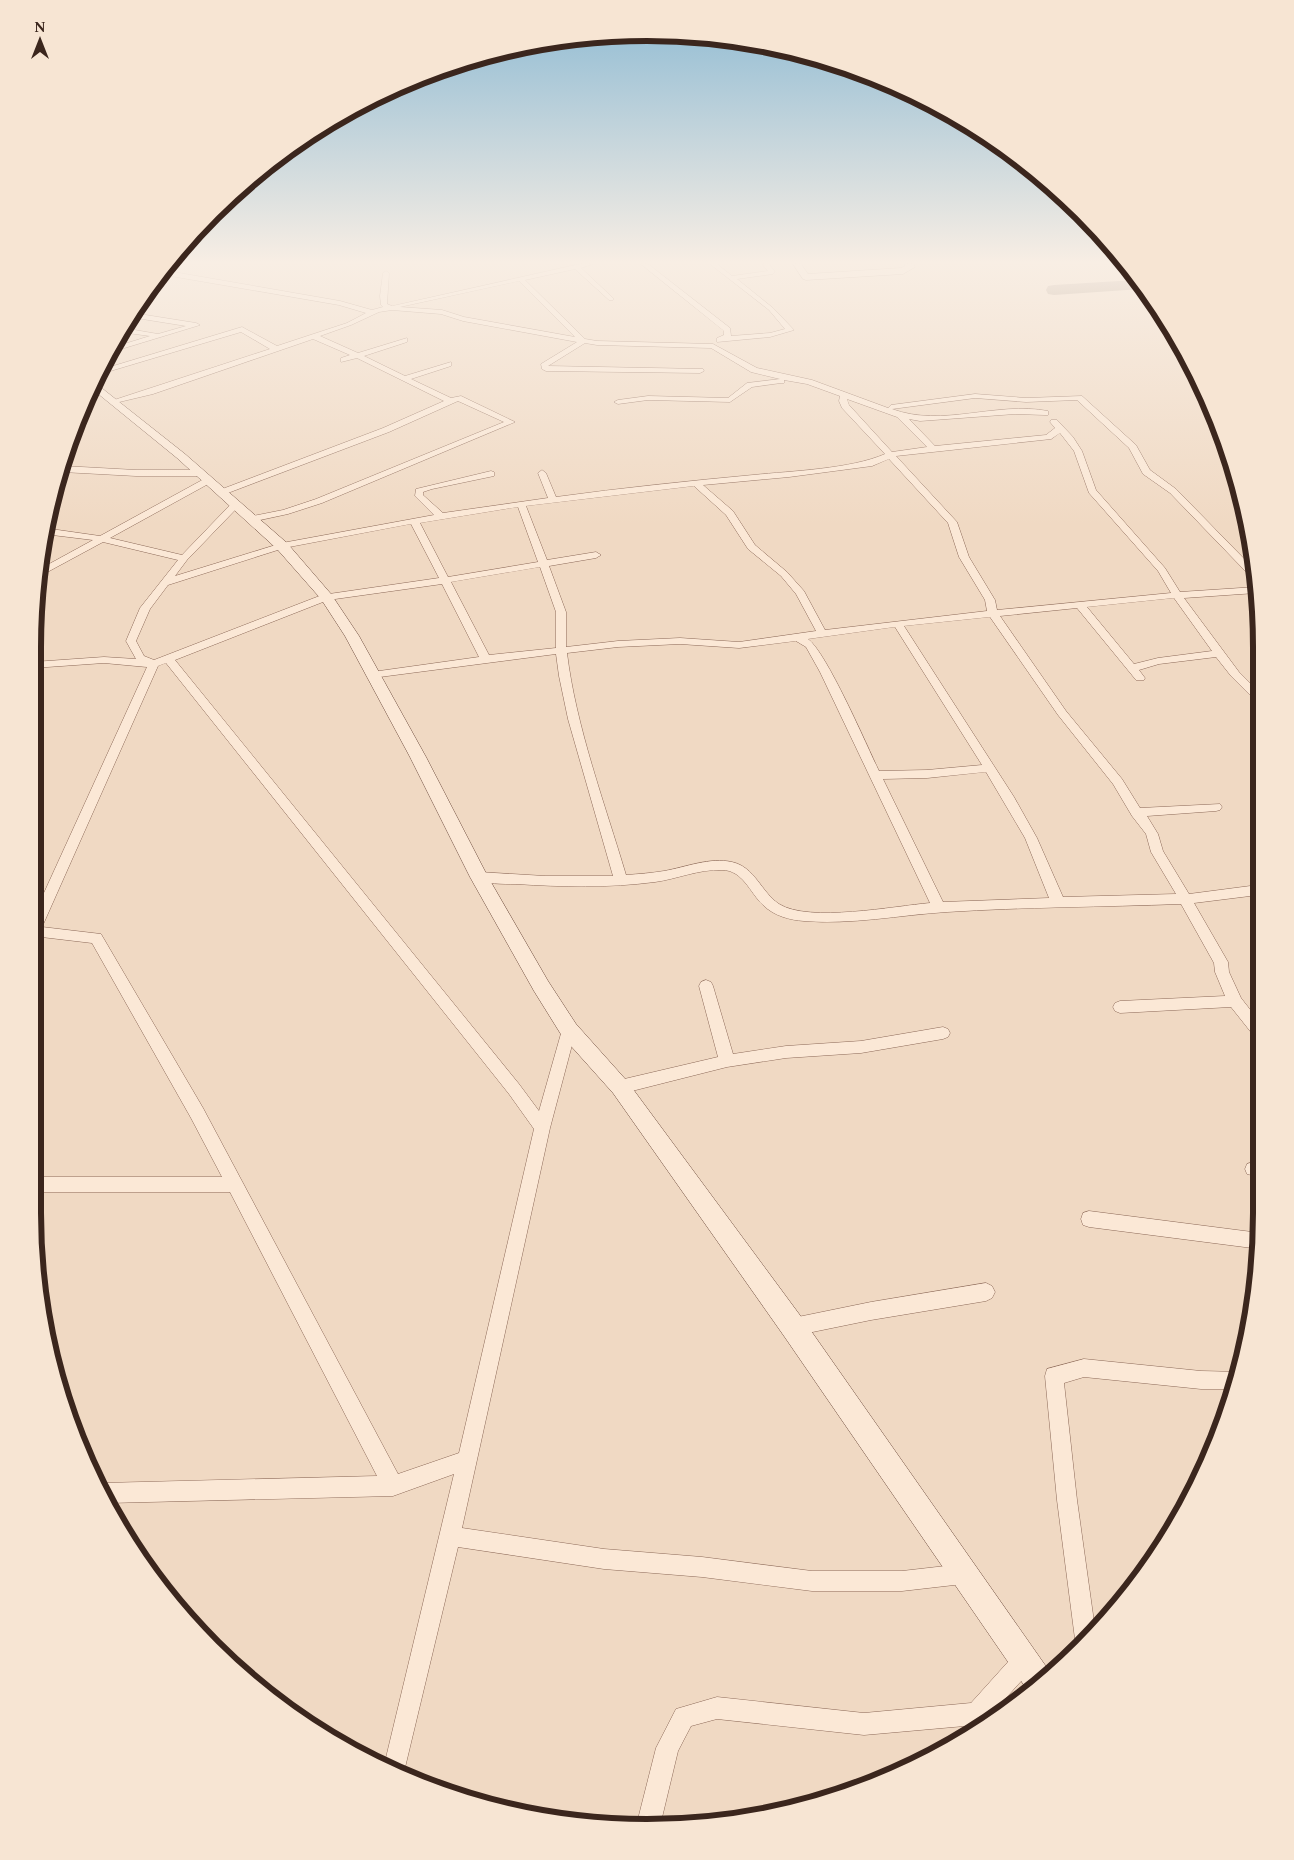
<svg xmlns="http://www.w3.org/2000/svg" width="1294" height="1860" font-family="Spectral,serif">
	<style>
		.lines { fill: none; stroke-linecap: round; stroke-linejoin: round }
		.taxiway { fill: #968070; fill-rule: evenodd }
		.street-casing { stroke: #8c6958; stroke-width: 1 }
		.secondary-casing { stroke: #6d4b3c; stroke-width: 1 }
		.street { fill: #fbe8d6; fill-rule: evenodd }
		.secondary { fill: #fbe8d6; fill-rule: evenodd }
		.rim { fill: none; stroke: #3b261d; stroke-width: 6 }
	</style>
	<rect width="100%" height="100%" fill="#f0d9c3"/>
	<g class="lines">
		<path class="taxiway" d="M1135,280L1141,289L1054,295L1048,294L1046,290L1048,286L1054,285Z"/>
		<g class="street-casing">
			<path id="street" d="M580,264H593L581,268L613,298V300H609L575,269L525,280L585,339L597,341L713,344L757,368L812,380L888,408L891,405L975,394L1026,398L1082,396L1136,445L1150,470L1176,489L1256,571V580L1253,579L1170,493L1143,474L1129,448L1077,400L1026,402L975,398L892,409C943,428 996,401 1048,411V415H1045L1015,414L920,421L909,419L935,446L1046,435L1055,428L1050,422L1051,420H1057L1073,437L1082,451L1096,490L1165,568L1180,592L1256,587V593L1184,598L1239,672L1257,690V699L1253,698L1231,676L1216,657L1159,664L1139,670L1145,678L1144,680H1136L1077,608L1000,616L1066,711L1122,779L1140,808L1220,804L1222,807L1220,810L1216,811L1147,816L1158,834L1163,851L1189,894L1258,885V895L1194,903L1228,962L1229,972L1241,998L1259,1021V1038L1254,1036L1231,1007L1120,1013L1115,1011L1113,1007L1115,1003L1120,1001L1225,996L1215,972L1214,963L1181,904C1103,907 1025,907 947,912C899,915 852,925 804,921C790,920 774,916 763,905C750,893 743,870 722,870C699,869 677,879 655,882C609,888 562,887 516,884C502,884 487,884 474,880L472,877L474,874L479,872L545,876H613L568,719L559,676L556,654L372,678L367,675L372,672L479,657L442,584L328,600L175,660L519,1084L539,1111L562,1030L564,1026L569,1024L574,1026L576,1030L550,1128L462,1528L604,1549L702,1557L812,1571H902L963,1564L970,1567L973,1574L970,1581L963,1584L902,1591H812L702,1577L604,1569L458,1547L403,1776L384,1766L454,1474L393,1496L108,1503L99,1485L103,1483L377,1476L230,1192H33V1177H222L191,1118L92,943L33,936V917L147,667L104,663L33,668V662L104,657L136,659L126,641L140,608L178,560L103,542L40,576V569L93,540L44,534V528L100,536L204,479H210V483L110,538L182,555L232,503H238V507L187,560L175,576L282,543L434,515L415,496L416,489L491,471L494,472V476L432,489L423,492V495L443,513L548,498L538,473L542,470L546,473L556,497C622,488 688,481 753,475C792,471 851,469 885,454L842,408L839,401L840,396L807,384L784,380V383H781L752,387L730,402L648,400L618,404L614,402L618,400L648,396L728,398L747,383L780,379L751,372L711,348L597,345L585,343L548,366L703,369L704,371L700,373L546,371L542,369L541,364L577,342L463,321L441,314L392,310L379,312L351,325L320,336L358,353L407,338V342L364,356L405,376L451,362V366L411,379L451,398L461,396L515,422L322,503L288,514L251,522L246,519L248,517L283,510L316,499L504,422L458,401L389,432L220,496L216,493L217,491L383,428L444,401L357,358L341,362V358L350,355L313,339L153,394L115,403L111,401L270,349L241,332L97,375L100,370L242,327L277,346L347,323L366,313L339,305L159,274L162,270L340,301L372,310L383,307L381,305L380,296L383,273L386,271L389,273L387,304L392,306ZM519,281L575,337L464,317L442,310L400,307ZM847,399L897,417L927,447L892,452L849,405ZM1060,433L1074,451L1089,493L1158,571L1171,593L997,610L995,600L969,557L957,522L896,456L1042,440L1051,439ZM889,459L948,523L959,557L985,600L987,611L825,630L804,591L787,572L755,545L733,511L703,485L789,477L872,466ZM694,486L726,515L748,549L781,576L796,594L816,631L739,642L680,638L618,641L566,647V612L549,566L596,558L601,555L596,552L547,560L526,506ZM518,507L538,562L448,577L420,523ZM411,524L439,578L322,595L154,660L144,656L136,641L150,609L168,585L284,548ZM540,567L556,612V648L489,655L451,582ZM1174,598L1212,651L1158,658L1134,664L1087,607ZM990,617L1058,715L1113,784L1132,816L1146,834L1151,852L1176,894L1063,897L1037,838L1014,797L904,626ZM895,627L982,765L927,770L879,771C867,746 826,651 808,639ZM796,641L806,647L820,672L930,903C895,906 809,923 779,904C761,892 755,867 732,862C710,857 686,867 664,871C652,873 639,874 626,875C605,804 576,727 567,653L618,647L680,644L739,648ZM166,663L509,1094L534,1129L459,1453L398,1474L203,1108L101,934L42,927L158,666ZM986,772L1025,838L1049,898L943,902L883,779L927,778Z
				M641,264H648L730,328L731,336L770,333L785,329L769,310L710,264H717L732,276L768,271L762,264H769L775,272L773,274L737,279L773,308L794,330L770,337L717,342V338L724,335V331Z
				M133,313L196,323L200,325L108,353L111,348L150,336L120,332L123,328L158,334L186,326L130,317Z
				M63,466L136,470H198L202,473L198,476H136L62,472Z
				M706,980L711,982L713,986L733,1054L786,1046L861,1041L943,1027L948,1029L950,1033L948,1037L943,1039L861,1053L786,1058L727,1067L620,1094L615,1092L612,1087L615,1082L620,1080L718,1057L699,986L701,982Z
				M1253,1162L1260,1163V1177L1247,1174L1245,1169L1247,1164Z
				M1089,1211L1260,1233V1249L1089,1227L1083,1225L1081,1219L1083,1213Z
				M986,1283L992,1286L995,1292L992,1298L986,1301L871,1320L793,1336L787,1333L784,1327L787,1321L793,1318L871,1302Z
				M1084,1359L1201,1371L1241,1372L1234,1389H1201L1084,1377L1064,1383L1077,1500L1095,1629L1079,1647L1075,1639L1057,1500L1045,1376L1047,1369Z
				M1024,1650L1032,1653L1035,1661L1032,1669L987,1719L976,1725L864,1735L717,1719L691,1726L678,1751L660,1826L636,1827L656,1748L676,1709L717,1697L864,1713L971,1703L1016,1653Z"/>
		</g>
		<g class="secondary-casing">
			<path id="secondary" d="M793,264H801L808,274L901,268L905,266L904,264H913L915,267L903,274L806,280L803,279Z
				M94,382L185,454L287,543L331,594L359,636L426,757L488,877L548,981L576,1024L627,1081L802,1318L1052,1675L1028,1691L784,1336L613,1093L562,1036L534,991L470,877L410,757L345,636L321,599L277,549L177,458L91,388Z"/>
		</g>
		<use href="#street" class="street"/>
		<use href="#secondary" class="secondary"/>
	</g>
	<linearGradient id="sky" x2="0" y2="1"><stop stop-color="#8dbad3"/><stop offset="0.5" stop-color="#f8eee4"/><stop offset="1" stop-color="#f8eee4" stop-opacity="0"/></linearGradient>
	<rect width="1294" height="525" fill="url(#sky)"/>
	<path d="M0 0H1294V1860H0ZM647 41H647A606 606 0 0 1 1253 647V1213A606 606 0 0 1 647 1819H647A606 606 0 0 1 41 1213V647A606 606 0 0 1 647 41Z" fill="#f7e5d3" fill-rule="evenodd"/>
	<path class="rim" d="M647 41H647A606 606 0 0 1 1253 647V1213A606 606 0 0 1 647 1819H647A606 606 0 0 1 41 1213V647A606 606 0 0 1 647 41Z"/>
	<g transform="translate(40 40)" stroke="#f7e5d3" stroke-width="4" paint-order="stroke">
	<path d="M0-4L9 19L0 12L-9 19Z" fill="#3b261d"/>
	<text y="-8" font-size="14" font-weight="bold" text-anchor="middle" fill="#3b261d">N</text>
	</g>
</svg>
